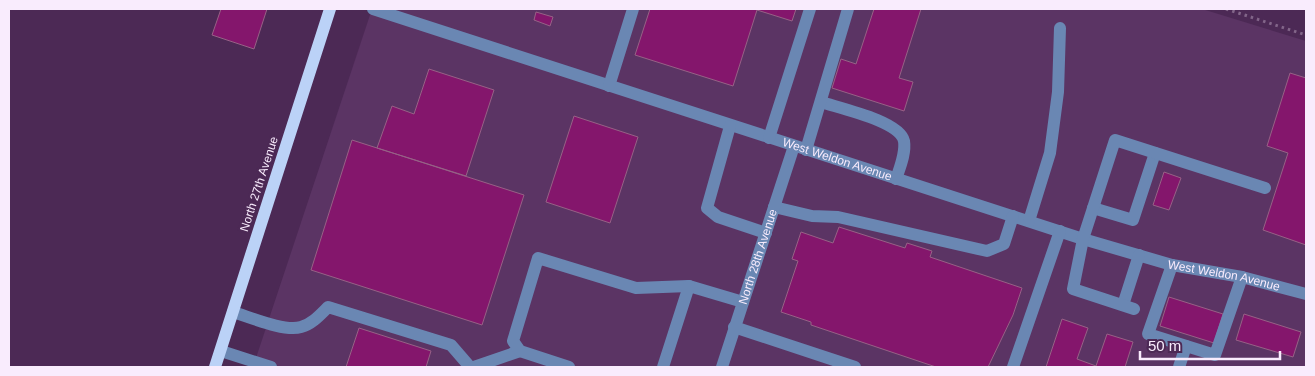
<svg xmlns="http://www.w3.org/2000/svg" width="1315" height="376" font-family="Arial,sans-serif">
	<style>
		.built { fill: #5b3464 }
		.building { fill: #84166c; stroke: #976186 }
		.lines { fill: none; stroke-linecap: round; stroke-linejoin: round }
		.path { stroke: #826589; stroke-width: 3; stroke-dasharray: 2.5 4; stroke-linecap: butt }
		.minor { stroke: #6a87b3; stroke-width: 12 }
		.major { stroke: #bbd2f7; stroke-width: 12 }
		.labels { text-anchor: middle; stroke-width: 4.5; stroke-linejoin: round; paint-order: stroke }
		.street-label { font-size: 12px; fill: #f9ecfd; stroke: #4c2955 }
	</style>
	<rect width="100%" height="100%" fill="#4c2955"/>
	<path class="built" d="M372,9H1202L1306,41V367H253Z"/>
	<path class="building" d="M221,9H267L254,49L212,35Z
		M650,9H796L792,21L757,10L733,86L635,55Z
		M874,9H921L899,78L913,82L904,111L832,88L841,59L856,64Z
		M536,12L553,17L550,26L534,20Z
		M429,69L494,90L466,176L377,148L392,106L414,114Z
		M1290,73L1306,78V245L1263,230L1288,153L1267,146Z
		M574,116L638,137L610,223L546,202Z
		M352,140L524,195L482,325L311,270Z
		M1164,172L1181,178L1169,210L1153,205Z
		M839,227L905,248L907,243L932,251L930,257L1022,288L1013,315L988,367H936L811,325V322L781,312L798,261L792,259L801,232L833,243Z
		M1169,297L1223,314L1214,343L1160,326Z
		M1244,314L1301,332L1293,357L1236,340Z
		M1062,319L1088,328L1077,359L1096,366L1107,334L1133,342L1125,367H1046Z
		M359,328L431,351L426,367H346Z"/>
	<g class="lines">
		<path class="path" d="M1226,9L1306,35"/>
		<g class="minor">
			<path id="s1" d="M373,9L1083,239L1172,265L1242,277L1306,294"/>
			<path d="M609,86L633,9"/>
			<path d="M821,102C839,108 900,121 904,141C906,153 900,167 896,179"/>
			<path d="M730,126L707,208L718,217L766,233"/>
			<path d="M769,138L810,9"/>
			<path d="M806,150L848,9"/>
			<path d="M774,207L812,216L838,217L987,251L1004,244L1013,216"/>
			<path d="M1093,208L1133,220L1155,153"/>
			<path d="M1029,221L1050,153L1058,92L1060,28"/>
			<path d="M1172,265L1148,334L1215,355L1242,277"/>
			<path d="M1123,305L1139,255"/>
			<path d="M1134,309L1073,289L1083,239L1115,140L1265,188"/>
			<path d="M233,312C250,317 284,332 301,327C312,324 320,315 328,307L451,345L470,367"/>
			<path d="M734,327L855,367"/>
			<path d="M221,351L271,367"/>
			<path d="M474,367L520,351"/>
			<path d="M569,367L520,351L513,341L538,258L636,288L689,286L743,302"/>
			<path d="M663,367L689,286"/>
			<path id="s2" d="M722,367L794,146"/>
			<path d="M1013,367L1060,231"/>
			<path d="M1179,367L1186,346"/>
		</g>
		<path class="major" d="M215,367L330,9"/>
	</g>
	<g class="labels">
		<g class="street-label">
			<text dy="4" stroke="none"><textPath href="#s1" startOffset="488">West Weldon Avenue</textPath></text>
			<text transform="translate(259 184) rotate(-72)" y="4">North 27th Avenue</text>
			<text dy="4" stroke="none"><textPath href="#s2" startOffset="116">North 28th Avenue</textPath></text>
			<text dy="4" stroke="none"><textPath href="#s1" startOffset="892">West Weldon Avenue</textPath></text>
		</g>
	</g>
	<rect width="1315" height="376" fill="none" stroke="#f9ecfd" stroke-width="20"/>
	<path d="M1140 351v8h140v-8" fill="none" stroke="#f9ecfd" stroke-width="2.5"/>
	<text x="1148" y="351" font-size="15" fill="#f9ecfd" stroke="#4c2955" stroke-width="4" paint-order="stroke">50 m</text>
</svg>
